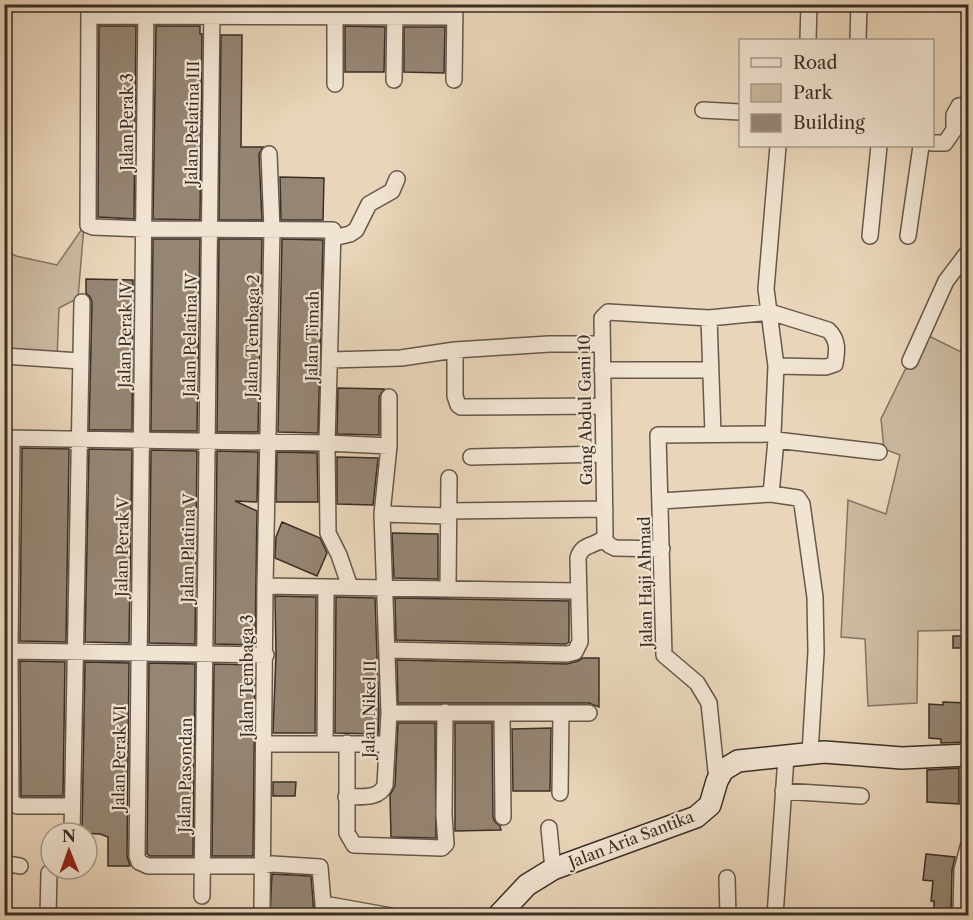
<svg xmlns="http://www.w3.org/2000/svg" width="973" height="920" font-family="'Libre Caslon Text',serif">
	<style>
		.green { fill: #cbb9a0; stroke: #827464; stroke-width: 1.5 }
		.building { fill: #958573; stroke: #3a2e27; stroke-width: 1.5 }
		.lines { fill: none; stroke-linecap: round; stroke-linejoin: round }
		.street-casing { stroke: #66584c; stroke-width: 18 }
		.secondary-casing { stroke: #3a2e27; stroke-width: 24 }
		.street { stroke: #f1e4d2; stroke-width: 15 }
		.secondary { stroke: #f1e4d2; stroke-width: 21 }
		.labels { text-anchor: middle; stroke-width: 4.5; stroke-linejoin: round; paint-order: stroke }
		.street-label { font-size: 16px; fill: #3a2e27; stroke: #f1e4d2 }
	</style>
	<rect width="100%" height="100%" fill="#e9d5b9"/>
	<filter id="stains"><feTurbulence type="fractalNoise" baseFrequency=".00333" numOctaves="4"/><feColorMatrix values="0 0 0 0 .2 0 0 0 0 .09 0 0 0 0 .02 0 0 0 .5 -.17"/></filter>
	<radialGradient id="worn" r=".72"><stop offset=".6" stop-color="#630" stop-opacity="0"/><stop offset="1" stop-color="#630" stop-opacity=".3"/></radialGradient>
	<path class="green" d="M84,226L78,298L59,308L57,358L5,352L4,250L16,256L57,265Z
		M965,331L968,332V630L918,631L917,703L868,706L865,639L841,637L848,500L886,514L900,455L884,449L881,419L923,333L961,352Z"/>
	<path class="building" d="M99,26H136L134,219L98,217Z
		M156,26H200V34H202L200,220L153,219Z
		M345,26L385,27L384,72H345Z
		M404,27H445L444,73L404,72Z
		M221,35H242L241,147H263L259,154L262,220H219Z
		M280,177L324,178L323,220H281Z
		M153,239H200L197,431H151Z
		M219,239H262L258,432H217Z
		M282,239L323,240L318,433L278,432Z
		M86,279L133,280L132,430H89L92,302L90,297L86,293Z
		M338,388L384,389L379,397V435L337,434Z
		M22,448L69,449L66,642L20,641Z
		M89,449L132,450L129,643L85,642Z
		M151,450L197,451L195,644L149,643Z
		M217,451L258,452L257,502L235,501L257,511L255,645L215,644Z
		M277,452L317,453L318,502H276Z
		M337,457L378,458L373,505L337,504Z
		M282,522L320,538L327,553L317,576L275,558L276,537Z
		M392,533L438,534V579L394,578Z
		M275,596L316,597L315,733H273L276,655Z
		M336,597L375,598L379,713L378,734L335,733Z
		M395,598L569,601V642L566,644L396,640Z
		M953,636H969V648H953Z
		M583,658H599V707L589,703H398L397,660L567,664L578,661Z
		M20,661L65,662L63,796H21Z
		M85,662L129,663L127,856L130,866H108V837L100,834L82,833Z
		M149,663L195,664L193,856H150L147,854Z
		M214,664L255,665L253,856H212Z
		M943,702L969,703V742L941,743V739L929,738V704L943,705Z
		M398,723H435L436,838L391,837L390,795L395,786Z
		M455,723H492L493,817L495,822L500,826L501,830L455,831Z
		M551,728L550,791H513L512,729Z
		M959,768V804L927,802V770Z
		M273,782H296L295,796H273Z
		M926,854L955,857L952,870L951,914H934V901H931L933,881L923,880Z
		M272,874L311,876L314,914H270Z"/>
	<g class="lines">
		<g class="street-casing">
			<path id="street" d="M89,4L88,225L93,227L144,229L333,230L327,443L328,533L339,555L350,587
				M146,4L137,856L139,862L148,866H263L272,864L320,867L324,916
				M89,16L455,17
				M808,40L809,4
				M858,40L859,4
				M394,80L395,4
				M454,80L455,4
				M335,84V4
				M703,110L740,112
				M932,143H945L954,130V115L959,106L968,105
				M778,146L766,289L776,366L773,434L776,440L879,452
				M870,236L879,146
				M908,236L921,146
				M333,238L350,234L356,230L369,204L392,191L397,179
				M709,318L713,434
				M455,350V396L458,405L461,407L603,406
				M4,356L80,361
				M330,360L401,358L455,350L549,344H602
				M910,361L946,281L968,252
				M602,370H709
				M4,438L327,443L389,446
				M12,439L10,651L11,800L17,806H72
				M471,457L604,454
				M771,494L798,498L802,504L803,511L815,597L816,652L810,753
				M661,501L771,494L776,440
				M448,511L605,509
				M382,514L448,516
				M604,538L605,534L602,318L608,312L709,318L770,312L828,330C839,340 837,351 835,364L826,367L776,366
				M604,538L609,545L615,548L662,549
				M265,586L578,591
				M448,588L449,478
				M388,650L567,654L575,652L580,642L578,558C582,543 594,547 604,538
				M10,651L266,655
				M389,713H589
				M502,714L503,817
				M325,743L326,589
				M347,743V833L354,845L442,848L446,844L444,815L445,712
				M265,744H387
				M717,781L709,703L697,683L664,655L658,435L773,434
				M783,791L861,796
				M560,793L561,713
				M346,797C360,796 379,800 385,785L389,713L382,514L389,446V397
				M549,828L553,869
				M72,833L82,302
				M4,863L20,866
				M727,878L728,916
				M202,896L212,4
				M324,904L391,916
				M262,909L265,586L272,230L269,154
				M48,916L49,873
				M775,916L786,757
				M961,916L962,870L968,847"/>
		</g>
		<g class="secondary-casing">
			<path id="secondary" d="M498,916L527,885L553,869L696,817L710,805L717,781L723,770L738,761L824,752L902,758L968,755"/>
		</g>
		<use href="#street" class="street"/>
		<use href="#secondary" class="secondary"/>
	</g>
	<g class="labels">
		<g class="street-label">
			<text transform="translate(127 122) rotate(-90)" y="6">Jalan Perak 3</text>
			<text transform="translate(192 123) rotate(-89)" y="6">Jalan Pelatina III</text>
			<text transform="translate(125 335) rotate(-89)" y="6">Jalan Perak IV</text>
			<text transform="translate(190 335) rotate(-89)" y="6">Jalan Pelatina IV</text>
			<text transform="translate(252 336) rotate(-89)" y="6">Jalan Tembaga 2</text>
			<text transform="translate(312 336) rotate(-89)" y="6">Jalan Timah</text>
			<text transform="translate(585 410) rotate(-91)" y="6">Gang Abdul Gani 10</text>
			<text transform="translate(122 547) rotate(-89)" y="6">Jalan Perak V</text>
			<text transform="translate(188 548) rotate(-89)" y="6">Jalan Platina V</text>
			<text transform="translate(645 582) rotate(-91)" y="6">Jalan Haji Ahmad</text>
			<text transform="translate(247 676) rotate(-90)" y="6">Jalan Tembaga 3</text>
			<text transform="translate(369 709) rotate(-89)" y="6">Jalan Nikel II</text>
			<text transform="translate(119 758) rotate(-89)" y="6">Jalan Perak VI</text>
			<text transform="translate(185 775) rotate(-89)" y="6">Jalan Pasondan</text>
			<text transform="translate(631 839) rotate(-21)" y="6">Jalan Aria Santika</text>
		</g>
	</g>
	<rect width="973" height="920" fill="none" stroke="#e9d5b9" stroke-width="24"/>
	<rect x="6" y="6" width="961" height="908" fill="none" stroke="#3a2e27" stroke-width="3"/>
	<rect x="12" y="12" width="949" height="896" fill="none" stroke="#3a2e27" stroke-width="1.5"/>
	<rect x="739" y="39" width="195" height="108" fill="#f1e4d2" stroke="#a89b8e" stroke-width="1.5"/>
	<rect x="751" y="58" width="30" height="9" fill="#f1e4d2" stroke="#a89b8e" stroke-width="1.5"/>
	<text x="793" y="69" font-size="18" fill="#3a2e27">Road</text>
	<rect x="751" y="84" width="30" height="18" fill="#cbb9a0" stroke="#a89b8e" stroke-width="1.5"/>
	<text x="793" y="99" font-size="18" fill="#3a2e27">Park</text>
	<rect x="751" y="114" width="30" height="18" fill="#958573" stroke="#a89b8e" stroke-width="1.5"/>
	<text x="793" y="129" font-size="18" fill="#3a2e27">Building</text>
	<g transform="translate(69 851) rotate(359)"><circle r="28" fill="#f1e4d2" stroke="#a89b8e" stroke-width="1.5"/>
	<path d="M0-4.5L10 22L0 15L-10 22Z" fill="#8f2418"/>
	<text y="-9" font-size="16" font-weight="bold" text-anchor="middle" fill="#3a2e27">N</text>
	</g>
	<rect width="100%" height="100%" filter="url(#stains)"/>
	<rect width="100%" height="100%" fill="url(#worn)"/>
</svg>
